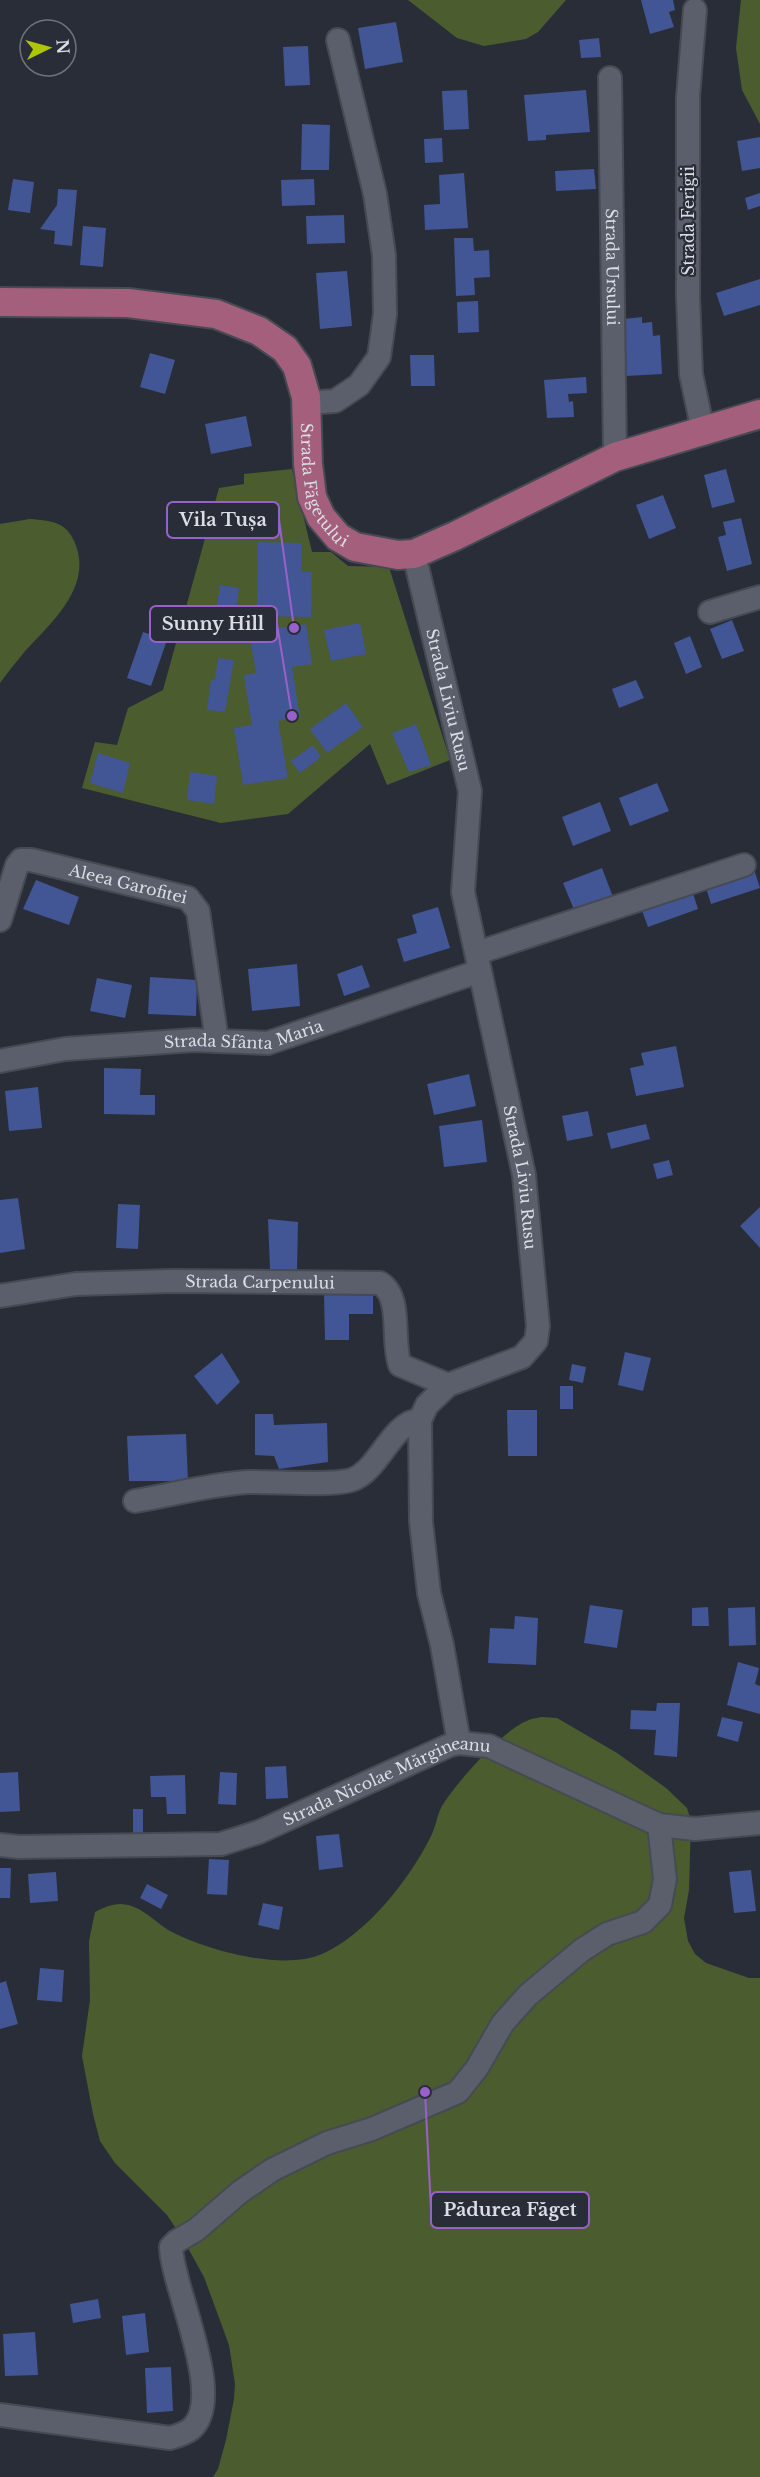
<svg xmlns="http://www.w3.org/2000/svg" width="760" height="2477" font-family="'Libre Baskerville',serif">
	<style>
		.green { fill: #4b5d2f }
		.building { fill: #425594 }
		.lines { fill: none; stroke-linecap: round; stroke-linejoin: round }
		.minor-casing { stroke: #464a52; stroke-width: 26 }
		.major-casing { stroke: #464a52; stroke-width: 32 }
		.minor { stroke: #5a5f6b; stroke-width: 22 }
		.major { stroke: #a45f7d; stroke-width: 28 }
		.labels { text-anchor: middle; stroke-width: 4.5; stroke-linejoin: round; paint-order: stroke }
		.street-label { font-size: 16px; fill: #dadde4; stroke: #292d38 }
		.leader { fill: none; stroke: #9861ca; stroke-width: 2 }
		.callout-dot { fill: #9861ca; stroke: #292d38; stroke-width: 2 }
		.callout { fill: #292d38; stroke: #9861ca; stroke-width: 2 }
		.callout-label { font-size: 18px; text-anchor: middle; font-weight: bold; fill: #dadde4 }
	</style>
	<rect width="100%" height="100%" fill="#292d38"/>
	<path class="green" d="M408,0H566L538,32L526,39L484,46L457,38Z
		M741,0H760V124L742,90L736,48Z
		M292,469L312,552H331L348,566L389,567L450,760L387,785L370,744L288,814L221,823L82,788L95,742L117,745L128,708L163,690L219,488L244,484V474Z
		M30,519C51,521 66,521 75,543C93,586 52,622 26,650C17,661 8,672 0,683V524Z
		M542,1717L557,1718L617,1753L666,1788L687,1808L691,1821L689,1890L684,1918L688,1941L695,1954L706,1963L749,1978H760V2477H213L218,2469L226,2440L234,2399L235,2384L229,2345L204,2277L183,2239L167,2215L115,2163L100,2141L93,2114L82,2056L90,2000L89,1941L95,1912C103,1908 111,1904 121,1904C142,1905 155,1923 172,1932C209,1951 283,1971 322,1954C366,1935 410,1879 431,1836C436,1826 437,1815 442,1806C457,1782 503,1729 529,1720C533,1718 538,1718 542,1717Z"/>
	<path class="building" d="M641,0H673L675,10L669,12L674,27L650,34Z
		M396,22L403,62L365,69L358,28Z
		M599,38L601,57L581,58L579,40Z
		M308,46L310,85L285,86L283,47Z
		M467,90L469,129L444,130L442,91Z
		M586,90L590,132L546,135V140L528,141L524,95Z
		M302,124L330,125L329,170H301Z
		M760,137V168L742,171L737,141Z
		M442,138L443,162L425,163L424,139Z
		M594,169L596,189L556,191L555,171Z
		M464,173L468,228L425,230L424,205L440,204L439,175Z
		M13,179L34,182L30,213L8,210Z
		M314,179L315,205L282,206L281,180Z
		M58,189L77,190L72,246L54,244L55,231L40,229L57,205Z
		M760,193V206L748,210L745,198Z
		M344,215L345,243L307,244L306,216Z
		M83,226L106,228L103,267L80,265Z
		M454,238H473L474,251L489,250L490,277L474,278L475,295L456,296Z
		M347,271L352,326L320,329L316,273Z
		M760,279V305L724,316L716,293Z
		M478,301L479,332L458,333L457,302Z
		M642,317V323L652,322L653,336L660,335L662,374L626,376L623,319Z
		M150,353L175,360L165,394L140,387Z
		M410,355H434L435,386H411Z
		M586,377L587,393L568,394L569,402L573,401L574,417L547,418L544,380Z
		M246,416L252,446L211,454L205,424Z
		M726,469L735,502L712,508L704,475Z
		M663,495L676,528L649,539L636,505Z
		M741,518L752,564L727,571L718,537L726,535L723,522Z
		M258,542L302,543L301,571L312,572L311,617L257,616Z
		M220,585L239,588L235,621L215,618Z
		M732,620L744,651L722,659L710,629Z
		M360,623L366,654L331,661L324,630Z
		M306,624L312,664L292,667L300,717L278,721L288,778L243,785L234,728L252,725L244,675L256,673L249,633Z
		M143,632L167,640L151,686L127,678Z
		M690,636L702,667L686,674L674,643Z
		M218,658L234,660L225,712L207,710L211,680H215Z
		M636,680L644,698L619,708L612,689Z
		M346,703L363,727L327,753L310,729Z
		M416,724L431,765L409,772L392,733Z
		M313,745L321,757L300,773L291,761Z
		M98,753L130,763L123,793L90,783Z
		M190,772L217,776L214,804L187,800Z
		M657,783L669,811L630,826L619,798Z
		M600,802L611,831L573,846L562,817Z
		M602,868L613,897L575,912L563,883Z
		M754,869L760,888L711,904L705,885Z
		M36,880L79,897L69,925L23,909Z
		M692,890L698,909L648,927L641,908Z
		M438,907L450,948L404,962L397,939L417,933L412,915Z
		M297,964L300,1006L252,1011L248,969Z
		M362,965L370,987L344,996L337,974Z
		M150,977L197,980L196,1016L148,1014Z
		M97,978L132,985L125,1018L90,1011Z
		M676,1046L684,1087L636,1096L630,1068L644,1065L641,1053Z
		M104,1068L141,1069L140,1095H155V1115L104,1114Z
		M469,1074L476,1106L434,1115L427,1084Z
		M38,1087L42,1128L9,1131L5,1091Z
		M588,1111L593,1136L567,1141L562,1116Z
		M482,1120L487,1162L444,1167L439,1126Z
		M646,1124L650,1139L611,1149L607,1133Z
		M669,1160L673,1175L657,1179L653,1164Z
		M18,1198L25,1249L0,1253V1200Z
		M118,1204L140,1205L138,1249L116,1248Z
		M760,1207V1248L740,1226Z
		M268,1219L298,1222L297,1270L270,1269Z
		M324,1294H373V1314H349V1340H325Z
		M625,1352L651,1358L643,1391L618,1385Z
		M222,1353L240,1382L217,1405L194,1376Z
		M572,1364L586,1367L583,1383L569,1380Z
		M560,1386H573V1409H560Z
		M507,1410H537V1456H508Z
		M255,1414H273L274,1425L327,1423L328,1462L279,1469L274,1456L255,1455Z
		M186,1434L188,1481H129L127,1436Z
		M590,1605L623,1610L617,1648L584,1643Z
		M708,1607L709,1626H692V1608Z
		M755,1607L756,1645L729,1646L728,1608Z
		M515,1616L538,1618L536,1665L488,1663L490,1628L514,1629Z
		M738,1662L759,1668L755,1684L760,1686V1714L727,1705Z
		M657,1703H680L677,1757L654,1755L656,1730L630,1729L631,1710L656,1711Z
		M722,1717L743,1722L738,1742L717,1736Z
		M286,1766L288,1798L266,1799L265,1767Z
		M18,1772L20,1811L0,1812V1773Z
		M220,1772L237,1773L236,1805L218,1804Z
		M185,1775L186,1814H167L166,1797H151L150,1776Z
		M133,1809H143V1839H133Z
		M339,1834L343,1867L319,1870L316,1836Z
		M209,1859L229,1860L227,1895L207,1894Z
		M0,1868H11L10,1898H0Z
		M751,1870L756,1911L734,1913L729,1872Z
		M56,1872L58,1901L30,1903L28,1874Z
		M147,1884L168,1895L161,1909L140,1898Z
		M263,1903L283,1907L279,1930L258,1925Z
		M40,1968L64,1970L62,2002L37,2000Z
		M6,1981L18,2024L0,2029V1983Z
		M98,2299L101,2318L73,2323L70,2304Z
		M145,2313L149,2352L126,2355L122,2316Z
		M35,2332L38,2375L5,2376L3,2334Z
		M171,2367L173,2411L147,2413L145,2368Z"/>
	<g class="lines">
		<g class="minor-casing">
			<g id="minor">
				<path d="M695,10L688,97V296L691,374L703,431"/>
				<path id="s1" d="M610,78L615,457"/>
				<path d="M306,403L335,401L359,385L379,357L385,314L384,255L375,194L338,40"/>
				<path id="s2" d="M414,554L470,791L463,892L524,1175L538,1326L536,1341L522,1357L448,1385L427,1405L420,1420L421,1522L429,1593L442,1645L459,1743"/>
				<path d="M710,612L760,597"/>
				<path id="s3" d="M0,920L17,865L21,860H31L188,898L198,911L217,1041"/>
				<path d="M477,953L744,865"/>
				<path id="s4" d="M0,1061L65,1049L194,1040L268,1043L480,971"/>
				<path id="s5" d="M0,1296L76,1284L172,1281L380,1283C403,1297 391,1341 400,1365L448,1385"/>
				<path d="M135,1501C172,1495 211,1484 248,1482C273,1481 335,1487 354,1479C380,1468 392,1422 420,1420"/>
				<path id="s6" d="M0,1845L19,1847L221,1844L259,1832L450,1745L459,1743L489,1746L659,1825L695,1829L760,1823"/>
				<path d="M0,2415L170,2438C177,2436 186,2433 191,2429C227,2398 172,2288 171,2247L177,2241L196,2230L240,2192L272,2170L327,2143L372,2129L458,2092L477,2068L503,2023L528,1995L582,1950L607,1934L643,1922L660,1905L665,1879L659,1825"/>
			</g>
		</g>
		<g class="major-casing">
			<g id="major">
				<path id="s7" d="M0,302L128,303L216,314L259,331L285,349L297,366L306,397L308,464L312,497L321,517L338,537L355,547L398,555L414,554L455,536L615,457L760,414"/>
			</g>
		</g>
		<use href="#minor" class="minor"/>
		<use href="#major" class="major"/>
	</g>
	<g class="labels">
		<g class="street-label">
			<text transform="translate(688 221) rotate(-90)" y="6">Strada Ferigii</text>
			<text dy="6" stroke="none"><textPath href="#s1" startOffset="189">Strada Ursului</textPath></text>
			<text dy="6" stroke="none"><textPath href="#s7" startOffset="440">Strada Făgetului</textPath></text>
			<text dy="6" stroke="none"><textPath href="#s2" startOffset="150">Strada Liviu Rusu</textPath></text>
			<text dy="6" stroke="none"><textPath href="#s3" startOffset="174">Aleea Garofitei</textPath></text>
			<text dy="6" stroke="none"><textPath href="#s4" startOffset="246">Strada Sfânta Maria</textPath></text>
			<text dy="6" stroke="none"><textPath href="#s2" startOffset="636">Strada Liviu Rusu</textPath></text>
			<text dy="6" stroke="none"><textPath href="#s5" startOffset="261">Strada Carpenului</textPath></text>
			<text dy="6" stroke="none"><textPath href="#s6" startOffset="400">Strada Nicolae Mărgineanu</textPath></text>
		</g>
	</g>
	<path class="leader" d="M294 628L279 520M292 716L277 624M425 2092L431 2210"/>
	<g class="callout-dot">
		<circle cx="294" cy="628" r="6"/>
		<circle cx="292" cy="716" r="6"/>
		<circle cx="425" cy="2092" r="6"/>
	</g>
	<g class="callout">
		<rect x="167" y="502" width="112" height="36" rx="6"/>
		<rect x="150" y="606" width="127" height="36" rx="6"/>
		<rect x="431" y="2192" width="158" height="36" rx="6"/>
	</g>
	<g class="callout-label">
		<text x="223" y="526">Vila Tușa</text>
		<text x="213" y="630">Sunny Hill</text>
		<text x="510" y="2216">Pădurea Făget</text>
	</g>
	<g transform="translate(48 48) rotate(85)"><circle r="28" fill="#292d38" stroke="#70737d" stroke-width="1.5"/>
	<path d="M0-4.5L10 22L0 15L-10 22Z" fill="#aec508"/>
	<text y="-9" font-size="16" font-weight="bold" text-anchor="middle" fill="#dadde4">N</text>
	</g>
</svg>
